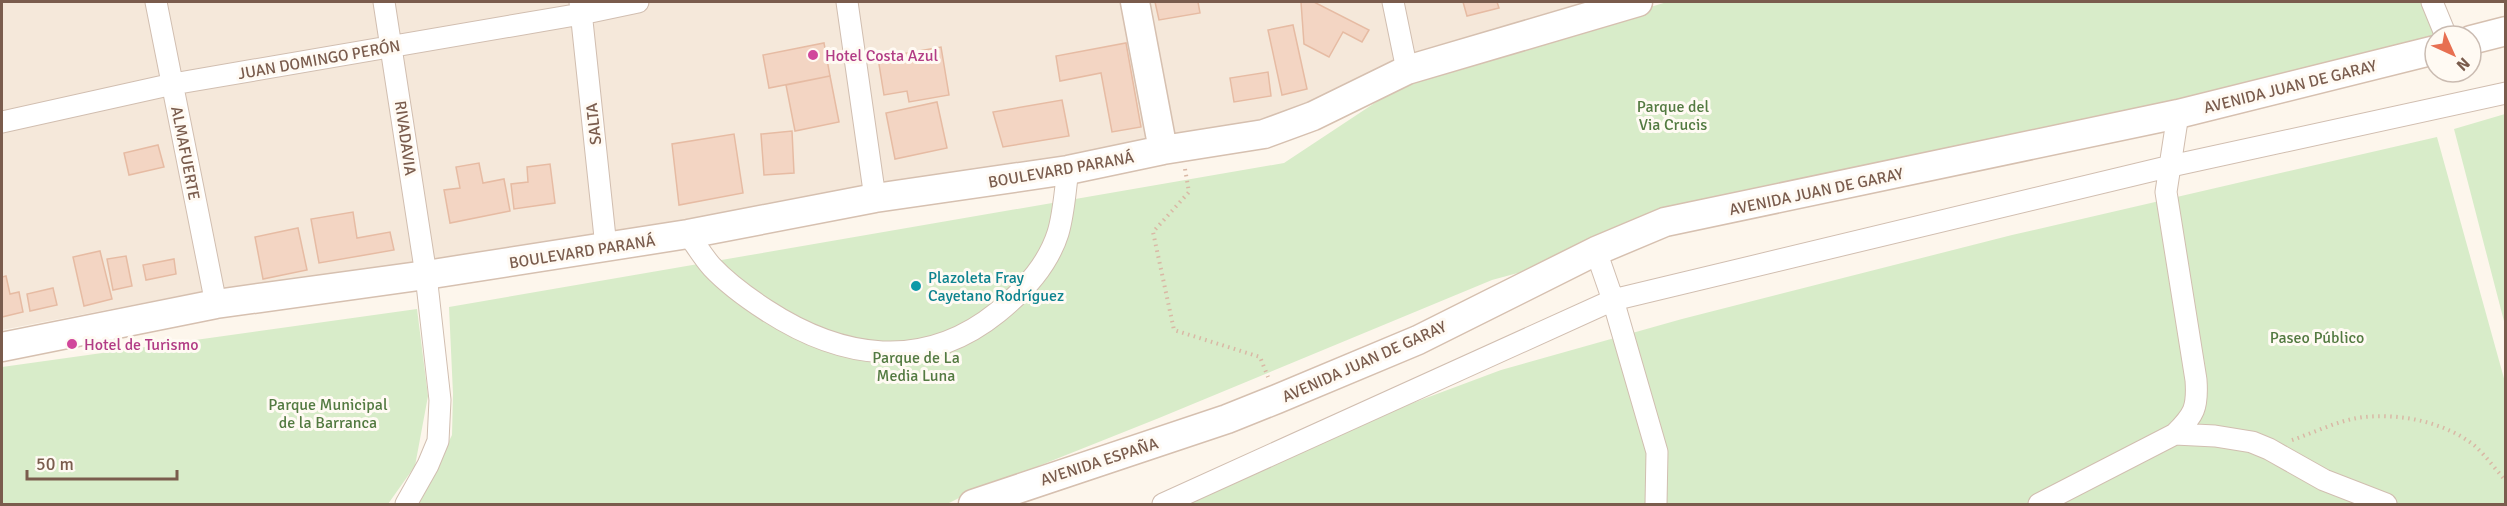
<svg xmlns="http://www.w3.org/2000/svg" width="2507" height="506" font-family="Signika,sans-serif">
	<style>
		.residential { fill: #f5e8da }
		.green { fill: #d8ecc9 }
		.building { fill: #f3d5c3; stroke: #e6bba3; stroke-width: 1.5 }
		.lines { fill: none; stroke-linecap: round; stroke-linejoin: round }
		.street-casing { stroke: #d1beb0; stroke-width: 23 }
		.secondary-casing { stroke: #d6c0b0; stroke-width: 31 }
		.path { stroke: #d9b8a5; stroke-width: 4; stroke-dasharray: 1.5 4.5; stroke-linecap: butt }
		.street { stroke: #fff; stroke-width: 21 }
		.secondary { stroke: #fff; stroke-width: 28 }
		.hotel-dot { fill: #d1479c; stroke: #fffaf3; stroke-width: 2 }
		.culture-dot { fill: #0f9aa8; stroke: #fffaf3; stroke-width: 2 }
		.labels { text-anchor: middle; stroke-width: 6; stroke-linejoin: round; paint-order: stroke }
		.hotel-label { font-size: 16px; fill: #b23c85; stroke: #fffaf3; text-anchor: start }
		.street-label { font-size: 16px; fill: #7a5c4d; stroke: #fffaf3 }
		.park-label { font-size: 16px; fill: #537a41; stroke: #fffaf3 }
		.culture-label { font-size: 16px; fill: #0d838f; stroke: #fffaf3; text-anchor: start }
	</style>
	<rect width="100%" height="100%" fill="#fdf6ec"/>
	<path class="residential" d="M2,2H1623L1267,125L1066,166L870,184L683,228L424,267L205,291L2,330Z"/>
	<path class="green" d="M1667,2H2426L2441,36L2435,50L1734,215L1492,280L1159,418L963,496L947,504H418L452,435L453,394L449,307L1284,163L1411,79Z
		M2505,114H2506L2505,325L2454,129Z
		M2437,137L2505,382V504H1185L1335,432L1501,370L1682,319L2012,235Z
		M417,309L428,396L415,466L388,504H2V367Z"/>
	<path class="building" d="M1155,2H1198L1200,13L1159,20Z
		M1301,2H1314L1369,30L1362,42L1343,32L1329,57L1304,44Z
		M1463,2H1497L1499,8L1467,16Z
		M1293,25L1307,89L1282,95L1268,30Z
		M824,43L830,76L769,88L763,55Z
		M1126,43L1141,127L1112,132L1101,73L1060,81L1056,56Z
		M941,47L949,95L909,102L907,91L884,95L878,58Z
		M1268,72L1271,96L1234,102L1230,78Z
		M830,76L839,122L795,131L786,85Z
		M1062,100L1069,136L1003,147L993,112Z
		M937,102L947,148L895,159L886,113Z
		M792,131L794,173L764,175L761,134Z
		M734,134L743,193L679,205L672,144Z
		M158,145L164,167L129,175L124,153Z
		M479,163L483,183L504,179L510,211L450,223L444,190L460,188L456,167Z
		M550,164L555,203L514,209L511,184L528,182L527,167Z
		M353,212L357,238L390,232L394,250L319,263L311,219Z
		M298,228L307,270L263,279L255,237Z
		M100,251L112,299L84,306L73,257Z
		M126,256L132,286L113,290L107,259Z
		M174,259L176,274L146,280L143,265Z
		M6,276L10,294L19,292L23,312L2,317V277Z
		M53,288L57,305L30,311L27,294Z"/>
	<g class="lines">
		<g class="street-casing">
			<path id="street" d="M156,2L216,304
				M384,2L426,275L440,400L438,441L428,465L406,504
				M580,2L606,247
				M847,2L875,198
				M1393,2L1407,70
				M2432,2L2446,36
				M2,122L173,84L581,14L638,2
				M688,234C696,245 703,257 712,267C728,284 746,297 766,310C841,359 924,372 998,312C1024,291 1048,265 1058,233C1064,213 1065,190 1068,170
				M1596,251L1613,300L1657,452L1656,504
				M2175,434L2215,436L2252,442L2269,449L2324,480L2386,504
				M1163,504L1613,300L2171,166L2506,93
				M2039,504L2175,434C2194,415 2198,408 2196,380L2166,192L2178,114"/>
		</g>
		<g class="secondary-casing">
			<path id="secondary" d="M1135,2L1163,150
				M2471,40L2506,31
				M2,347L216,304L426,275L688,234L875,198L1068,170L1163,150L1264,134L1313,116L1407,70L1638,2
				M973,504L1227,419L1277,399L1418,340L1596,251L1665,222L2178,114L2435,50"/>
		</g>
		<path class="path" d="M1185,169L1189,192L1153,232L1174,330L1260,357L1268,377
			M2292,440C2313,433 2335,422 2357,418C2396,412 2444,421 2475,446C2486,456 2496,470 2506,481"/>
		<use href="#street" class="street"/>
		<use href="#secondary" class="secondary"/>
	</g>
	<g class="hotel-dot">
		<circle cx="813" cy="55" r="6"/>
		<circle cx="72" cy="344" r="6"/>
	</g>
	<circle class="culture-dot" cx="916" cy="286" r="6"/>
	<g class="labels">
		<g class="hotel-label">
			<text x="825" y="61">Hotel Costa Azul</text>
			<text x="84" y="350">Hotel de Turismo</text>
		</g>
		<g class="street-label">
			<text transform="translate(319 59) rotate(-10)" y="6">JUAN DOMINGO PERÓN</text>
			<text transform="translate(2290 86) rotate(-14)" y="6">AVENIDA JUAN DE GARAY</text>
			<text transform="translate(593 124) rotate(-96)" y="6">SALTA</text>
			<text transform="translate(406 138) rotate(82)" y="6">RIVADAVIA</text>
			<text transform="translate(186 153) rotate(79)" y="6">ALMAFUERTE</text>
			<text transform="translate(1061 169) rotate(-10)" y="6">BOULEVARD PARANÁ</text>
			<text transform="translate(1816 191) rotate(-12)" y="6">AVENIDA JUAN DE GARAY</text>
			<text transform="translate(582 251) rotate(-9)" y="6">BOULEVARD PARANÁ</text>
			<text transform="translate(1364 361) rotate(-24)" y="6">AVENIDA JUAN DE GARAY</text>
			<text transform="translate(1099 461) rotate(-18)" y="6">AVENIDA ESPAÑA</text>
		</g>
		<g class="park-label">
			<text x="1673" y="112">Parque del<tspan x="1673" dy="18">Via Crucis</tspan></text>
			<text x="2317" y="343">Paseo Público</text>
			<text x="916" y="363">Parque de La<tspan x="916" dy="18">Media Luna</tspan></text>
			<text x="328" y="410">Parque Municipal<tspan x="328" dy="18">de la Barranca</tspan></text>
		</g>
		<g class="culture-label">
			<text x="928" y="283">Plazoleta Fray<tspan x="928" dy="18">Cayetano Rodríguez</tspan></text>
		</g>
	</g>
	<rect width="2507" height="506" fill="none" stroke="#7a5c4d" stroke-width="6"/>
	<g transform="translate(2453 54) rotate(135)"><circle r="28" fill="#fffaf3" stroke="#cabbb1" stroke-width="1.5"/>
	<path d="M0-4.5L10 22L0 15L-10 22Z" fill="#e76f51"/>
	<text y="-9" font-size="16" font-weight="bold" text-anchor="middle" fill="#7a5c4d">N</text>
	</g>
	<path d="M27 470v9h150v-9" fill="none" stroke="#7a5c4d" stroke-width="3"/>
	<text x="36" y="470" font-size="18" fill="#7a5c4d" stroke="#fffaf3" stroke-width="4.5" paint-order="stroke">50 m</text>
</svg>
